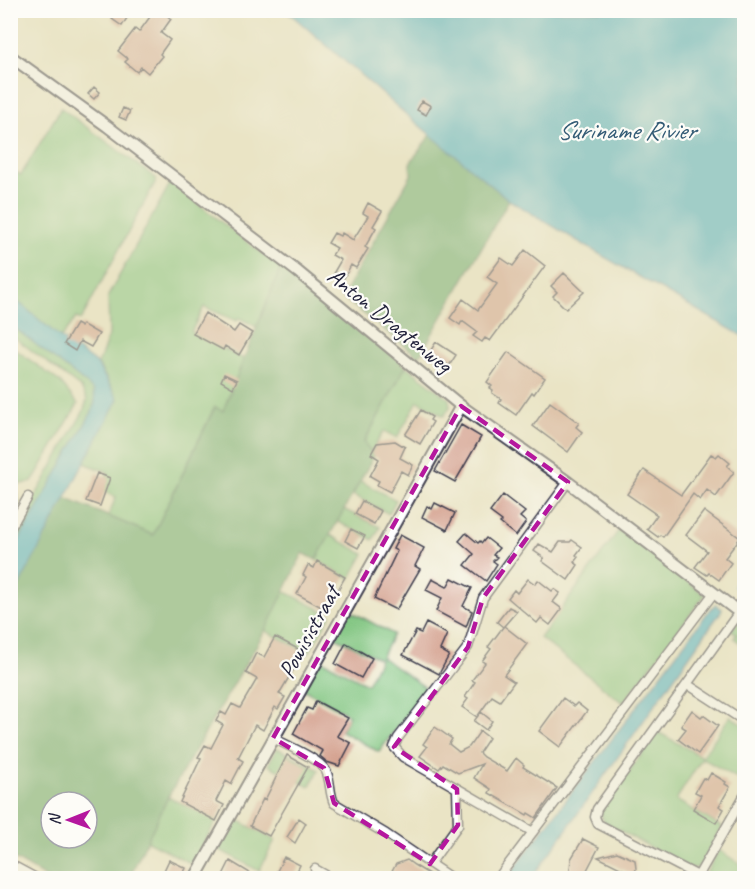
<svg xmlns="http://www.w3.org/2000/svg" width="755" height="889" font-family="Caveat,sans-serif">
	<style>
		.green { fill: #80c580; stroke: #51745e; stroke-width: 1.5 }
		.forest { fill: #68aa6e; stroke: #456654; stroke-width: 1.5; fill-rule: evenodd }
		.water { fill: #4cb1cb; stroke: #376a83; stroke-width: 1.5 }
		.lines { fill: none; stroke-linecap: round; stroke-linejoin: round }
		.stream { stroke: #4cb1cb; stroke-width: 3 }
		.building { fill: #d39f8c }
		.minor-casing { stroke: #403f50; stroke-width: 11 }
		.tertiary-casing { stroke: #403f50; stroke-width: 14 }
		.secondary-casing { stroke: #403f50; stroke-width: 14 }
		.minor { stroke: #fff; stroke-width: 8 }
		.tertiary { stroke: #fff; stroke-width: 10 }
		.secondary { stroke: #fff; stroke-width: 10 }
		.marked { fill: none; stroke: #b5179e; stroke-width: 4.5; stroke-dasharray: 12 8; stroke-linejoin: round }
		.labels { text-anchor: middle; stroke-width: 4.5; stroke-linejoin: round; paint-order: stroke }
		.street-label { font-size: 24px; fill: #22223b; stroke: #fdfcf7 }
		.water-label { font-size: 26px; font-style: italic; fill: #335b75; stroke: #fdfcf7 }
	</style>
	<rect width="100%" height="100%" fill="#fdfcf7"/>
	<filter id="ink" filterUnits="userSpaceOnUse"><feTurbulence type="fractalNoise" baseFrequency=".0167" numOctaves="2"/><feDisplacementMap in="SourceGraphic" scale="12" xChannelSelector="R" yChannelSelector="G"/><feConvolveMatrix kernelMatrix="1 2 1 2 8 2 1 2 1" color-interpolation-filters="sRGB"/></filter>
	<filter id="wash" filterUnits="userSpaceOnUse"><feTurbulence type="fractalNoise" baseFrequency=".008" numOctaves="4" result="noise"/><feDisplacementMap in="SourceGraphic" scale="24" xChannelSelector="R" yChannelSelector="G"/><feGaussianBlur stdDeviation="1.35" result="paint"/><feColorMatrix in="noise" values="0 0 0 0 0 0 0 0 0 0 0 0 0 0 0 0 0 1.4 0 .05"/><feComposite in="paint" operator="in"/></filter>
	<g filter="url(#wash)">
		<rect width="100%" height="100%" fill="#eae4c5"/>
		<path class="green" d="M61,108L157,179L81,320L76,318L61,338L11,296L10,169L21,175Z
			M171,182L239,236L281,267L257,327L239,318L237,321L204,307L191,332L244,359L223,411L214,408L153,535L108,516L116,497L102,491L108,472L84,463L118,399L98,364L109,335L108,296Z
			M11,325L88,385L94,390L95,402L92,412L11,554V539L83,412L87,400L81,388L11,335Z
			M11,346L60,382L78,404L32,482L21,484H11Z
			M406,366L449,399L450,407L444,416L418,401L397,438L384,431L371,452L364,443Z
			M360,481L396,500L389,514L353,495Z
			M11,490L17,494L20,504L11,522Z
			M343,509L380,527L373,540L336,521Z
			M619,530L705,595L623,703L540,638Z
			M330,535L364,554L350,579L316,560Z
			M284,591L331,615L309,653L265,631Z
			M345,608L393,634L381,657L426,688L379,752L341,731L349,715L301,688L318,658L367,684L380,659L331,635Z
			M738,622H744V646L734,638L737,634L731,630Z
			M730,716L744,725V782L702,758L676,800L722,827L702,863L697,868H688L604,822L601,814L603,806L658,732L702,757Z
			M277,748L319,770L309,787L268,765Z
			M168,797L217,820L192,864L147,841Z
			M232,817L275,840L259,871L216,848Z
			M719,850L744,867V878H703Z"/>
		<path class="forest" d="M431,134L509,200L419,357L342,297L411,175L410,163Z
			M281,267L406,366L364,442L374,456L316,560L303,553L265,631L168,797L129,878H47L11,857L10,601L65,498L153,535L215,407L223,411ZM51,802H87V838H51Z"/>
		<path class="water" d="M287,11H744V337L601,255L509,200L409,117Z
			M11,296L61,338L97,364L118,399L11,601V554L92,412L95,402L94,391L88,385L11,325Z
			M717,605L722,609L720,613L532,878H507L711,608Z"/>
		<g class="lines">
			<path class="stream" d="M735,587L744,568"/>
		</g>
		<g id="blocks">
			<path class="building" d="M117,10H132L122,26L112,19Z
				M155,10H161L171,19L161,33L170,40L160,54L162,56L148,73L141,67L137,72L125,62L128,59L118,51L135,29L139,32Z
				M94,87L100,92L94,99L88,94Z
				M422,101L431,106L426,115L417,110Z
				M123,108L130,111L126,120L119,117Z
				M368,203L382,211L373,226L376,228L365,247L368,249L356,268L351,265L344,278L334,272L341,260L332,255L337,248L328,243L334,233L340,236L342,233L353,240L368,216L363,213Z
				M525,250L545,266L490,341L485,338L482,342L473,336L477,332L462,321L460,325L450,318L463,299L478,310L497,284L487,277L501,258L513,266Z
				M564,273L584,292L566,309L553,296L557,292L551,286Z
				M205,313L234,332L239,325L252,333L239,355L225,346L223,350L193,334Z
				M76,324L81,327L82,324L99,334L91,347L80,341L75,351L64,344Z
				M436,342L456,355L449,366L429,353Z
				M508,352L545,378L534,394L532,392L516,415L499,403L501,399L492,393L493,390L490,388L492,386L487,382Z
				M224,374L237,380L233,388L221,381Z
				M550,402L579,423L576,427L582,432L568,452L533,426Z
				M421,410L432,417L430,420L433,422L420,444L405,435Z
				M461,425L481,437L455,482L435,471Z
				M395,441L405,447L400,458L413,465L408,475L401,471L390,492L377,485L379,481L370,476L379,459L371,454L377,443Z
				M711,454L716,457L719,454L730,463L727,466L734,472L716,497L707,490L700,500L693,494L663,537L660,535L658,537L647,529L657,515L627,494L644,470L681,495Z
				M97,473L110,478L100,506L86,501Z
				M503,495L525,512L520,517L526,522L516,536L500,523L502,521L490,512Z
				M362,501L381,511L374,524L355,514Z
				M435,503L455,513L447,530L422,517L427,506L432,509Z
				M704,511L740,538L725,558L731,563L719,580L709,573L707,575L695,567L707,551L686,535Z
				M351,529L365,536L358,548L345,541Z
				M466,533L478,543L480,541L482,543L486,538L499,548L493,555L497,557L493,561L497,564L486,581L465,565L474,554L459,541Z
				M400,535L424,548L415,566L420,569L396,610L374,599L397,551L393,549Z
				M572,540L582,547L576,555L578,557L574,562L578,565L568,580L542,561L544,558L534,551L539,544L553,552L560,542H570Z
				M317,561L345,577L327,610L297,594L306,577L303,575L308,565L314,568Z
				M452,578L472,588L463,606L472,611L466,627L436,611L442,598L426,590L432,579L447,587Z
				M528,579L535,584L538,580L552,591L554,589L560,593L553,602L562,609L550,625L541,618L537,623L508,598L514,590L517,593Z
				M509,607L517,611L504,626L527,644L504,675L514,682L500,701L492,696L477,717L462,707L468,699L465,697L475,682L472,680L485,663L482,661L491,649L488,647L503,627L497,622Z
				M426,623L447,634L440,650L449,655L439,674L403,655L416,631L421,633Z
				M275,637L304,652L279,694L285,697L278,709L275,707L263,730L255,725L238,758L243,761L231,784L226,781L216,801L224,805L216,821L180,802L201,758L198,757L205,745L211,748L223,725L216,721L221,712L226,715L232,704L240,708L257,679L246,673L256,653L264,657Z
				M346,643L372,658L361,678L335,664Z
				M563,698L574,706L577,703L587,711L560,747L539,731Z
				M316,701L348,718L337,736L351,743L339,766L327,762L320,756L323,751L293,734L307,708L312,710Z
				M692,710L701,717L703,715L718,726L698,754L678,739L686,729L681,726Z
				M481,712L492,721L486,730L474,721Z
				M435,727L452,739L449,744L459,752L469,747L480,731L489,738L479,753L483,757L507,771L516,758L524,765L523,767L557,788L536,818L528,813L527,815L489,793L491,789L474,778L482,764L458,773L443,764L439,769L420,756L427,747L423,744Z
				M287,755L308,767L269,836L250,826L263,799L265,800Z
				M711,773L726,782L725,784L730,787L719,806L724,809L716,823L693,809L701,795L695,792L703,778L707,780Z
				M299,818L306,823L295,843L287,837Z
				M583,839L599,847L587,870L590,879H569L571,859Z
				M617,852L635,860L636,869L634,875L598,857Z
				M284,857L300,865L293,879H273Z
				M169,860L186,868L181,879H160Z
				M407,860L414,865L437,879H388L396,864Z
				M230,861L250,873L247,879H221Z"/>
		</g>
	</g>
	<g filter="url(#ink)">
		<use href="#blocks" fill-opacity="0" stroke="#403f50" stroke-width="1.5"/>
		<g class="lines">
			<g class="minor-casing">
				<path id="minor" d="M10,529L28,497
					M687,684L744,721
					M273,738C286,745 320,759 326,771C331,780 329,793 334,803L386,834L451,878
					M533,832L403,757L394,747L398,738L468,647L483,598L568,482
					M10,864L36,878
					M430,864L458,825L457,789
					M315,869L331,878
					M698,876L598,824L595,817L597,809L739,612
					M498,878L713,594
					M697,878L744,796"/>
			</g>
			<g class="tertiary-casing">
				<path id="tertiary" d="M195,878L461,406"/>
			</g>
			<g class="secondary-casing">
				<path id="secondary" d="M10,56L107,126L298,272L461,406L568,482L744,616"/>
			</g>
			<use href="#minor" class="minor"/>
			<use href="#tertiary" class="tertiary"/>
			<use href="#secondary" class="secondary"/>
		</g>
	</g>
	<path d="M0 0H755V889H0ZM461,406L568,482L483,598L468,647L394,747L457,789L458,825L430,864L334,803L324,768L273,738Z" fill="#eae4c5" fill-opacity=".55" fill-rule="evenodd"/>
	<path class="marked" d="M461,406L568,482L483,598L468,647L394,747L457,789L458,825L430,864L334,803L324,768L273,738Z"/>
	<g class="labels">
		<g class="street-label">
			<text transform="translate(390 320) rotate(39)" y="8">Anton Dragtenweg</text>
			<text transform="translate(309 632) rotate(-61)" y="8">Powisistraat</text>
		</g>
		<g class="water-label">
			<text x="626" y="139">Suriname Rivier</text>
		</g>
	</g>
	<rect width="755" height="889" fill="none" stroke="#fdfcf7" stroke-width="36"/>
	<g transform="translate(69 820) rotate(269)"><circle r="28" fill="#fdfcf7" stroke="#a5a5ac" stroke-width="1.5"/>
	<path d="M0-4.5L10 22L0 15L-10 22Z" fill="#b5179e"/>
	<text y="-9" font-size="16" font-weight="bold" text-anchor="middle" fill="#22223b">N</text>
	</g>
</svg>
